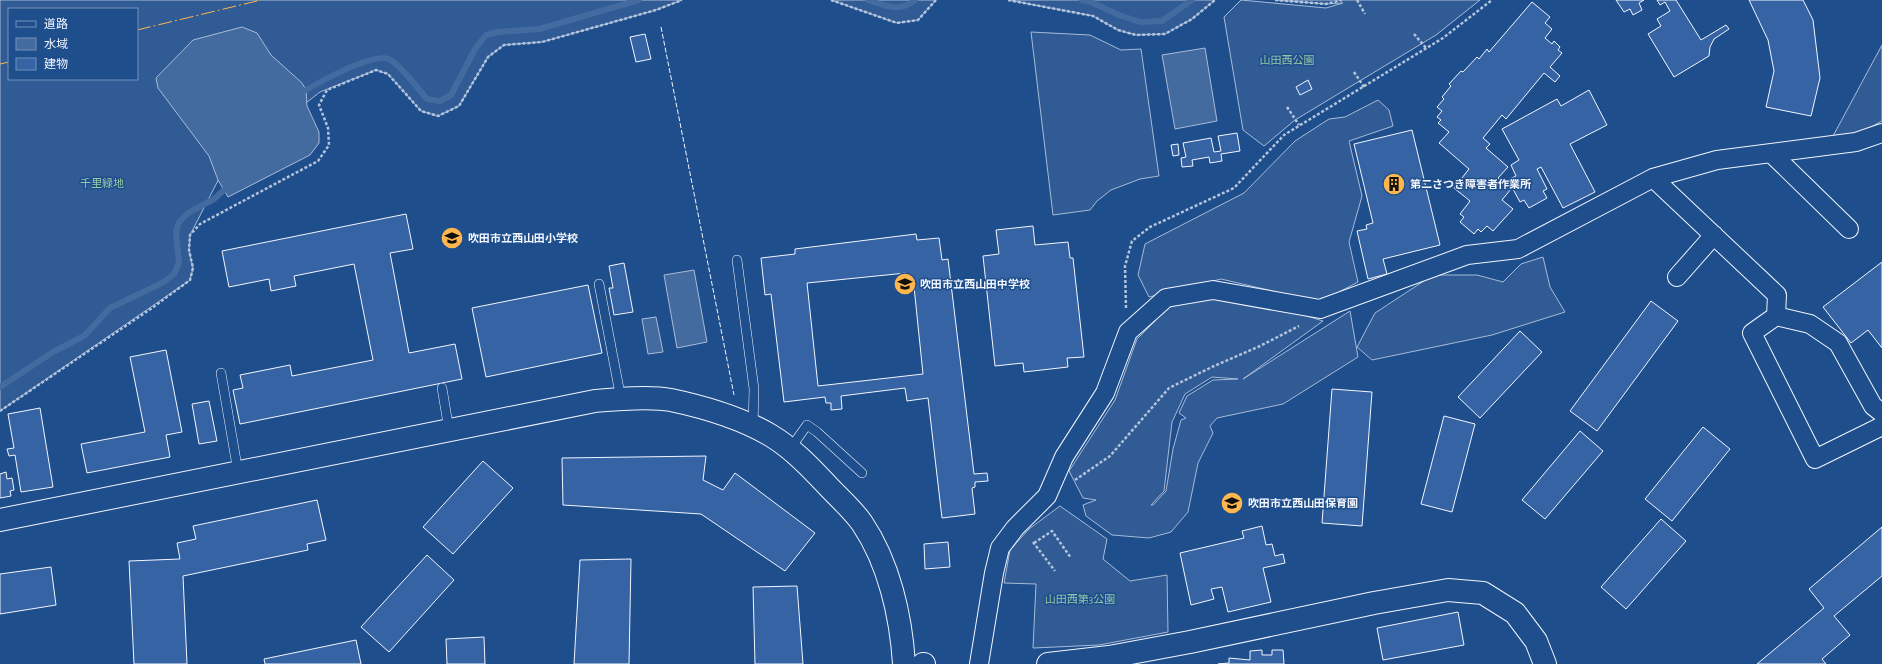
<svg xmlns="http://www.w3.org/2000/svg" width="1882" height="664" font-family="'Alegreya Sans','Noto Sans JP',sans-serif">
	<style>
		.built { fill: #305b95; stroke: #a8bbd7; fill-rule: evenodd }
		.water { fill: #446ba0; stroke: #a8bbd7 }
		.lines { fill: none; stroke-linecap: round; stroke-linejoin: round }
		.stream { stroke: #446ba0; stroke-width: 6 }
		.building { fill: #3563a3; stroke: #f2f6ff; fill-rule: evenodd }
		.service-casing { stroke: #f2f6ff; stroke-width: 10 }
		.minor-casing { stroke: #f2f6ff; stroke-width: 20 }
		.tertiary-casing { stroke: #f2f6ff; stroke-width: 24 }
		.path { stroke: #b3c4dc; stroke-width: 2.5; stroke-dasharray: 3 2; stroke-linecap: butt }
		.service { stroke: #1f4e8c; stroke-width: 9 }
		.minor { stroke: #1f4e8c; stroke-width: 18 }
		.tertiary { stroke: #1f4e8c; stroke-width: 22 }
		.fence { stroke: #f2f6ff; stroke-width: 1; stroke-dasharray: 5 2; stroke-linecap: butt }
		.power { stroke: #ffb74d; stroke-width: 1; stroke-dasharray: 14 3 2 3; stroke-linecap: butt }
		.labels { text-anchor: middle; stroke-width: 3; stroke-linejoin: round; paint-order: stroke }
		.park-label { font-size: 11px; fill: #97c8a6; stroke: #1f4e8c }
		.poi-label { font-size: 11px; font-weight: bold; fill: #f2f6ff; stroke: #1f4e8c; text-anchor: start }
	</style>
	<rect width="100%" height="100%" fill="#1f4e8c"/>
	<path class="built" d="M0,0H682L656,10L542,42L504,45L488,57L459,106L438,116L421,111L388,74L376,70L320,92L226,165L190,235L189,250L193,268L190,280L0,411ZM9,9H137V79H9Z
		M831,0H936L918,20L897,23Z
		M1008,0H1215L1192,19L1165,34L1136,35L1118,30L1093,16Z
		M1241,0L1326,8L1343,3L1326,4L1275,0H1480L1436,35L1295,120L1264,146L1243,130L1224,17Z
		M1031,32L1090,35L1121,50L1141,49L1159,176L1140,179L1111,190L1097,201L1090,210L1053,215Z
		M1882,45V121L1862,132L1833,136Z
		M1378,100L1389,110L1393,126L1349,141L1362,196L1349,242L1358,282L1320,302L1221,279L1149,297L1138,275L1145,244L1244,193L1295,141L1329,119L1345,117Z
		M1543,257L1550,287L1565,312L1492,335L1372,360L1357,347L1375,313L1433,275H1477L1503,282L1521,264Z
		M1215,299L1304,315L1323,321L1243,379L1350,311L1358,357L1283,404L1217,418L1210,426L1213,433L1198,463L1188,512L1171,532L1149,538L1112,535L1086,516L1083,505L1096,500L1083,498L1069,471L1115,400L1137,339L1171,305ZM1212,377L1238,379L1213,380L1187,396L1179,413L1186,418L1181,420L1173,449L1166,491L1153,505H1151L1164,491L1172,422L1185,394Z
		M1060,506L1107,539L1103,559L1130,581L1167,575L1168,632L1099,645L1033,648L1036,584L1004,583L1010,550L1029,529Z"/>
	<path class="water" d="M242,27L257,33L271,55L302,83L306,90L307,106L319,132V143L310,155L228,197L218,180L209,156L158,88L156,78L193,40Z
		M1205,48L1217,121L1175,129L1162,55Z
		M694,270L707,342L677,348L664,275Z
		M656,317L663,352L648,354L642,319Z"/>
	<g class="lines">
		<path class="stream" d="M868,0C884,6 902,12 915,0
			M1082,0L1091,2L1119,15L1140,22L1162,21L1192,0
			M306,90C321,81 372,53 389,59C401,65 418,89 427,99L440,101L451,95L475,49L486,35L498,32L539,29L639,0
			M0,387L53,352L84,336L110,308L164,282L174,274L179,263L176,232L179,222L188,213L214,199L224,190"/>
	</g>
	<path class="building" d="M1616,0H1644L1639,3L1642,10L1633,15L1630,9L1624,12Z
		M1657,0H1676L1701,40L1726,25L1729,29L1714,39L1710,47L1709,56L1674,77L1648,34L1661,26L1657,19L1670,11L1665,2L1660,5Z
		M1749,0H1803L1813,20L1820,78L1811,116L1766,107L1774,71L1768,40Z
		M1532,2L1550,17L1545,23L1552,29L1545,38L1552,44L1554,41L1560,47L1558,50L1562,53L1550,67L1560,76L1555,82L1544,73L1506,119L1502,115L1483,138L1490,144L1486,148L1508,167L1498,178L1511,189L1502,200L1513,209L1493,231L1487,226L1481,232L1478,229L1474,234L1460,222L1464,217L1460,214L1470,201L1454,188L1469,169L1439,143L1449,132L1438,123L1441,120L1437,117L1442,111L1437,107L1444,99L1442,97L1451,86L1449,84L1461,71L1463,72L1477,57L1479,59L1487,49L1489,52Z
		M645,34L651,59L636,62L630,37Z
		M1308,80L1312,89L1300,95L1296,87Z
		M1589,90L1607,125L1570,144L1595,192L1563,208L1541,167L1537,169L1547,189L1543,191L1547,198L1529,208L1524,200L1520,202L1508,180L1516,176L1511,165L1519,160L1502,129L1557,99L1561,106Z
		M1412,130L1440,245L1383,259L1387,274L1368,279L1357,231L1367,229L1366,225L1373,223L1354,144Z
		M1237,133L1240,151L1221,154L1222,161L1210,163L1209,157L1192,160L1193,166L1182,167L1181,158L1186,157L1183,143L1211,138L1214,152L1221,151L1218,136Z
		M1178,144L1179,155L1173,156L1171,145Z
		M406,214L413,249L390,253L409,353L455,344L462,379L240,424L233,390L243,388L240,375L290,365L292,376L373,360L354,264L294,276L296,286L271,291L269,279L229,287L222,251Z
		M1033,226L1035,245L1068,242L1070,258H1073L1084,357L1067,358L1068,367L1024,372L1023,363L995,366L983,256L999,254L996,230Z
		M916,234L917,240L939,238L942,260L948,259L974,474L987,473L988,481L975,482V487L972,488L975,514L942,518L928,398L907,401L905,388L841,396L842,409L831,410V403H826L825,397L784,402L771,294L765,295L761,258L795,254V249ZM906,273V278L913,277L923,374L818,386L807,283Z
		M1882,262V348L1868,330L1851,343L1823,307Z
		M624,263L633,312L614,315L609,288H613L609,266Z
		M588,285L602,353L486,377L472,308Z
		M1651,301L1678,321L1597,431L1570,411Z
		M1520,331L1542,352L1480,418L1458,397Z
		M166,350L182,432L166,435L170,457L87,473L81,444L145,432L130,357Z
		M1332,389L1372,392L1362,526L1322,523Z
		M209,401L217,441L199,444L192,404Z
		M40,408L53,487L21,492L15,455L9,456L7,449L14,448L8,414Z
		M1444,416L1475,424L1452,512L1421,504Z
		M1703,427L1730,449L1672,521L1645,499Z
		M1580,431L1603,451L1545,519L1522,500Z
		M706,456L703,480L723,490L735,473L815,533L785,571L701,514L563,505L562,458Z
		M483,461L513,488L453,554L423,527Z
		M6,472L7,479L12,478L14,490L10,491L11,496L0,498V474Z
		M317,500L326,540L307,544L308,550L183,576L187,664H134L129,561L180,559L177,543L196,539L193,526Z
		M1661,519L1686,541L1626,609L1601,587Z
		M1262,526L1266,545L1272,544L1275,556L1283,554L1285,563L1263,568L1271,602L1228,612L1222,587L1211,589L1214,599L1191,605L1180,553L1244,538L1242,531Z
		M1882,527V576L1834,616L1850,635L1822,659L1826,664H1757L1824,608L1809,589Z
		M948,542L950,567L925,569L924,544Z
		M427,555L454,580L389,652L361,627Z
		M631,559L629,664H574L580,560Z
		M51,567L56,605L0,614V574Z
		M797,586L803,664H755L753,587Z
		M1458,612L1464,645L1383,660L1377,628Z
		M484,637L485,664H447L446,639Z
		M356,640L361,664H265L264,659Z
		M1262,650V655H1272V650H1283L1284,664H1218L1229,663V658L1250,660V651Z"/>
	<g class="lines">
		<g class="service-casing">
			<path id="service" d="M737,260L754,389L753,426
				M599,284L621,399
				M221,373L238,472
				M442,388L449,430
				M790,449L807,425L817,432L862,473"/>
		</g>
		<g class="minor-casing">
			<path id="minor" d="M1772,154L1849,229
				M1653,178L1777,295L1776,316
				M1677,277L1714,235
				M1882,413L1873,406L1838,343L1810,324L1776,316L1752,333L1815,459L1882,426
				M979,664L994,573L1000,548L1015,528L1047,496L1064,457L1105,393L1128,332L1166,298L1213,290L1320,309L1467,255L1518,249L1653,178L1717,160L1856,142L1882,133"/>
		</g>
		<g class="tertiary-casing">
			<path id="tertiary" d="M0,520L595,401C617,399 649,396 671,400C704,407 741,418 770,435C792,448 810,467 827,485C838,497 853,510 862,523C889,563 901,616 904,664
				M923,664H924
				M1048,664L1109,657L1190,642L1374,603L1448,590L1483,593L1515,613L1536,641L1545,664"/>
		</g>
		<path class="path" d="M831,0L897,23L918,20L936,0
			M1008,0L1093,16L1118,30L1136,35L1165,34L1192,19L1215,0
			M1275,0L1326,4L1342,0
			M1357,0L1365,14
			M1414,34L1426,48
			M1354,72L1364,87
			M1287,107L1299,125
			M1126,308L1125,266L1132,241L1150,227L1234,188L1284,135L1443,38L1492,0
			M0,411L152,308L190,280L193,268L189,250L190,235L200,224L318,161L329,145L328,128L319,105L327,90L376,70L388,74L421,111L438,116L459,106L488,57L504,45L542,42L656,10L682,0
			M1075,480L1110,456L1169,388L1214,366L1260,346L1299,326
			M1033,542L1055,571
			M1034,543L1052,531L1071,558"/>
		<use href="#service" class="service"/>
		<use href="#minor" class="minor"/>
		<use href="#tertiary" class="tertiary"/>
		<path class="fence" d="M661,27L734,395"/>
		<path class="power" d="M137,30L261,0
			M0,64L9,62"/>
	</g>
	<defs>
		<g id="building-disc" transform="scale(1.15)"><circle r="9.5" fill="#ffb74d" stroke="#1f4e8c"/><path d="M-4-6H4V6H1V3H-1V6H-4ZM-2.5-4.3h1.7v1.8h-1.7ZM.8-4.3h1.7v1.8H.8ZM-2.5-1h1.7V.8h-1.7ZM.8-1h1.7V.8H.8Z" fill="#111"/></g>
		<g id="school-disc" transform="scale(1.15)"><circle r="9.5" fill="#ffb74d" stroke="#1f4e8c"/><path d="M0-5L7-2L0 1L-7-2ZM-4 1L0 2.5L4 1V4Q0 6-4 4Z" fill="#111"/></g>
	</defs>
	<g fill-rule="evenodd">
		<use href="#building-disc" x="1394" y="184"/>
		<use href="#school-disc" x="452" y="238"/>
		<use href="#school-disc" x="905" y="284"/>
		<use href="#school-disc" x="1232" y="503"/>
	</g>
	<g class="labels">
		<g class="park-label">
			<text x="1287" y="64">山田西公園</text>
			<text x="102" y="187">千里緑地</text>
			<text x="1080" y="603">山田西第3公園</text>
		</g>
		<g class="poi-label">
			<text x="1410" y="188">第二さつき障害者作業所</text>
			<text x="468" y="242">吹田市立西山田小学校</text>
			<text x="920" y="288">吹田市立西山田中学校</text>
			<text x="1248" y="507">吹田市立西山田保育園</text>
		</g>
	</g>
	<rect x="8" y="8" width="130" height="72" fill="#1f4e8c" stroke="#7391ba"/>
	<rect x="16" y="21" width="20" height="6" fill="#1f4e8c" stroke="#7391ba"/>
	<text x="44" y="28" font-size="12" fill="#f2f6ff">道路</text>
	<rect x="16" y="38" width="20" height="12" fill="#446ba0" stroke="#7391ba"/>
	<text x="44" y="48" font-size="12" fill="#f2f6ff">水域</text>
	<rect x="16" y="58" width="20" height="12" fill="#3563a3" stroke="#7391ba"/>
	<text x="44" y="68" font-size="12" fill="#f2f6ff">建物</text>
</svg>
